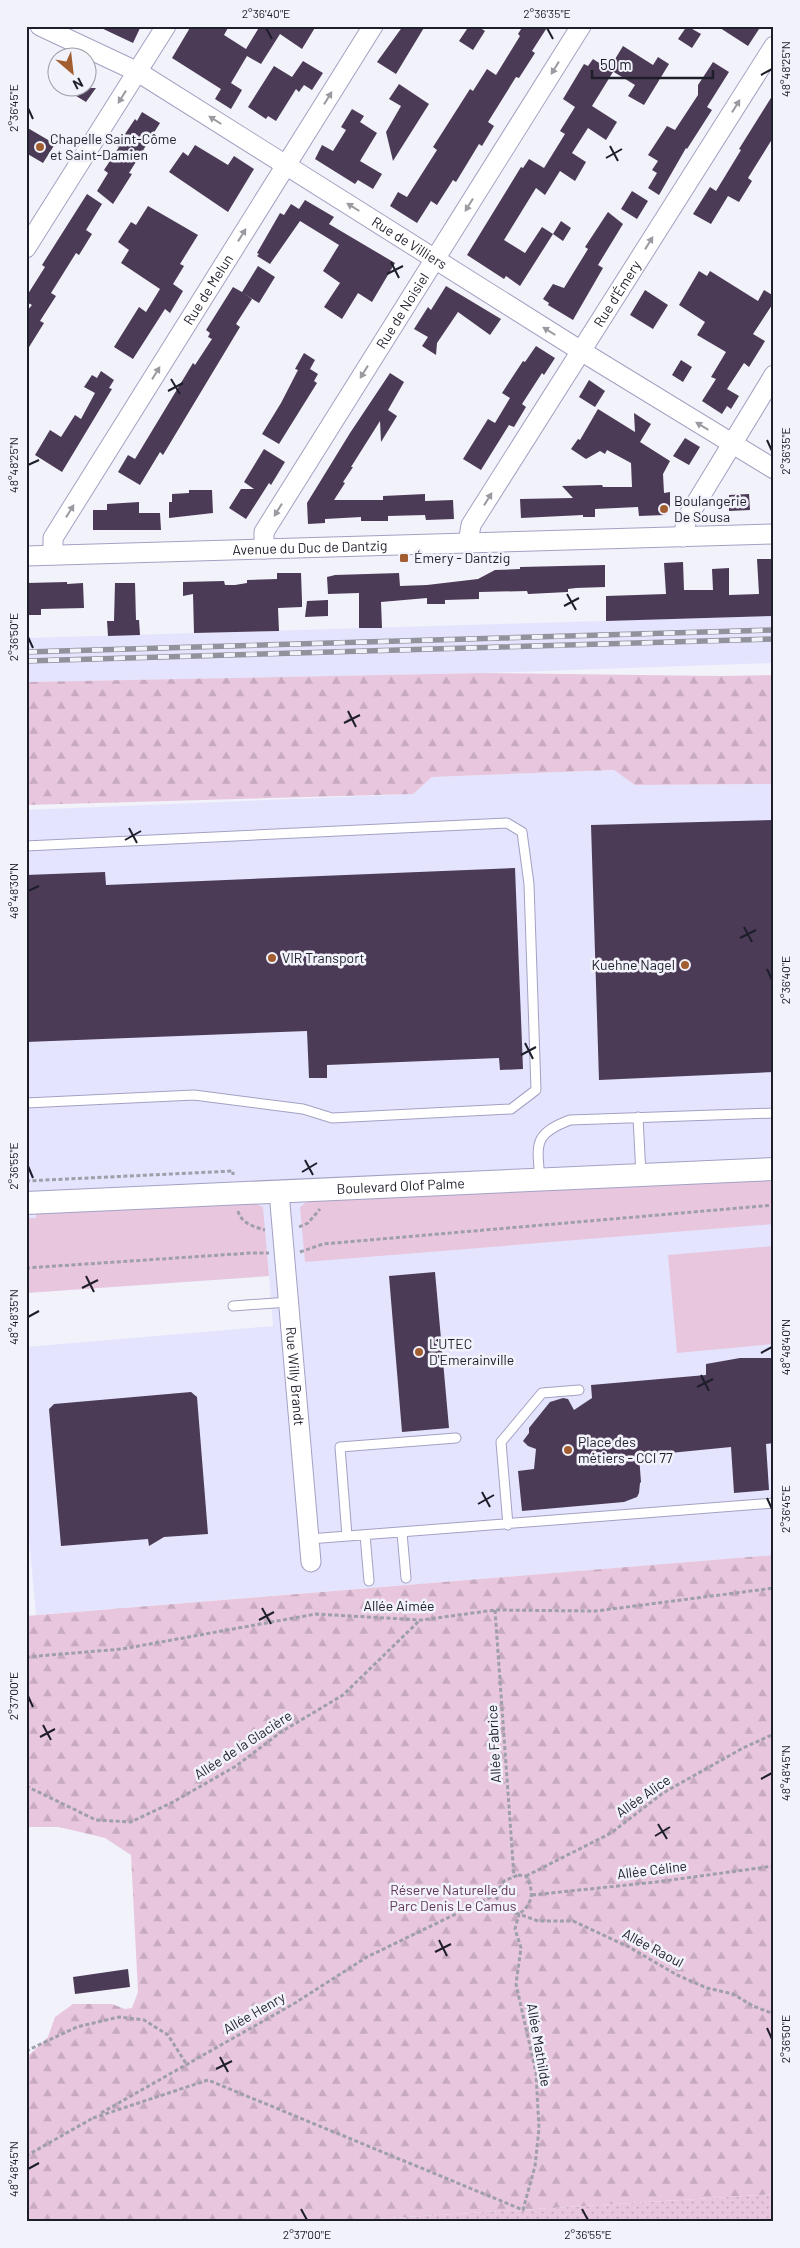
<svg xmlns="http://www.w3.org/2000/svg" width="800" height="2248" font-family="Barlow,sans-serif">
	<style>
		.built { fill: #e4e4fe }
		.grass { fill: url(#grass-dots) }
		.forest { fill: url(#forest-firs) }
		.park { fill: #e8c7de }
		.building { fill: #4c3b56 }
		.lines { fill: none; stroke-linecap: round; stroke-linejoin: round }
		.service-casing { stroke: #a3a1c3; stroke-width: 11 }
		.minor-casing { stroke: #a3a1c3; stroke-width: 21 }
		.tertiary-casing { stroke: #a3a1c3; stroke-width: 24 }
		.path { stroke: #9f9fa9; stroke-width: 3; stroke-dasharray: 4 2.5; stroke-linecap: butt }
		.service { stroke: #fff; stroke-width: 9 }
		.minor { stroke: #fff; stroke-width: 19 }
		.tertiary { stroke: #fff; stroke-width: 22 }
		.rail-casing { stroke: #92929d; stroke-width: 5.5 }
		.rail { stroke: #f2f2fa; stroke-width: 4; stroke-dasharray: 11; stroke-linecap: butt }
		.oneway { fill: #9a9aa0 }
		.ticks { fill: none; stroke: #1e1e2b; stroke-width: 2 }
		.poi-dot { fill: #a25d30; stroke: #f2f2fa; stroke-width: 2 }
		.labels { text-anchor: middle; stroke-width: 5; stroke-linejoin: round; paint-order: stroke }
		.poi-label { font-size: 14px; fill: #1e1e2b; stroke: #f2f2fa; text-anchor: start }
		.street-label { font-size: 14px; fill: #1e1e2b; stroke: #f2f2fa }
		.park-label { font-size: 14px; fill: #633758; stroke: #f2f2fa }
		.neatline { fill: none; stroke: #1e1e2b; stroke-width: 2 }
		.ticks-label { font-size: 12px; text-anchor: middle; fill: #1e1e2b }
	</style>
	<defs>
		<pattern id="grass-dots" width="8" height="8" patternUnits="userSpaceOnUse" patternTransform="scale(1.25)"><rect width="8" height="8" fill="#e8c7de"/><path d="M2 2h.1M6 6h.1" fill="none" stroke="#c7aabf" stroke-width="1.8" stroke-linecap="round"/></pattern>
		<pattern id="forest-firs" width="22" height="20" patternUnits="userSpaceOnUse" patternTransform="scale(1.25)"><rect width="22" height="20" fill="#e8c7de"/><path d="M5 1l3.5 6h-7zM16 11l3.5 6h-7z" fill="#c7aabf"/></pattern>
	</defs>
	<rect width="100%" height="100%" fill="#f2f2fa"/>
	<path class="built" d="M774,616V663L483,673L26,682V638Z
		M615,770L635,785L774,784V1555L36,1615L26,1503V1347L273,1326L269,1276L26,1293V810L413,794L432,777Z"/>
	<path class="grass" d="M774,2194V2222H326Z"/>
	<path class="forest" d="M483,673L719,676L774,675V784L635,785L614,770L432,777L413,794L26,805V682Z
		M774,1555V2194L326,2222H26V2058L48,2037L55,2017L73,2004H112L125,2009L132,2008L138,1992L131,1855L105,1838L59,1827H26V1616Z"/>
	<path class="park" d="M774,1178V1224L305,1262L300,1207L309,1200Z
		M250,1202L263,1207L269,1276L26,1293V1218H36V1211Z
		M774,1246V1344L677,1353L668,1255Z"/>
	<path class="building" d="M97,26H141L133,43Z
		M191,26H229L224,35L246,49L260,26H316L302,49L280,34L261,64L247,56L231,83L242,90L231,109L215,99L221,89L172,58Z
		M403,26H425L396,74L377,62Z
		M469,26H477L485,31L473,50L459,41Z
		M523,26H548L532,51L535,53L519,78L516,77L488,122L494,126L482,146L479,144L456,182L453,180L437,205L431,201L417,223L390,206L398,192L407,197L437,150L433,147L470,89L473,91L487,69L496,75L520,36L518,34Z
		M687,26L701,34L692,48L678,39Z
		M717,26H761L748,46Z
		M623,46L653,65L658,57L669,64L644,105L628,96L635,85L609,69Z
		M593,59L613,72L592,106L617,122L606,140L588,128L572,153L586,162L575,181L560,171L545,195L536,188L504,240L525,253L542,227L553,234L520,286L506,276L504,279L467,255L521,167L523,168L529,159L544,168L565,134L560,131L575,107L563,99L584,64L588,66Z
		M303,61L323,73L312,90L304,85L299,92L296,89L276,121L268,116L266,119L248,107L274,66L292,77Z
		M713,62L729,72L707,107L712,110L687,149L686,148L659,195L648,188L657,173L652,170L658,161L648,155L667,126L675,130L698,95V85Z
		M399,84L429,104L393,161L386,132L401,106L389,99Z
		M63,88H96L86,102Z
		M774,93V136L748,178L752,181L739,202L728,196L711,224L693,214L710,187L716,191L741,150L739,149Z
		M352,109L364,116L360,122L377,133L360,161L382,174L373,189L358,180L355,184L315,159L322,145L333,151L346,130L341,127Z
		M142,112L160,123L129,173L132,174L113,204L97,191L108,173L104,170L119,147L117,146L135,119L137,121Z
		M26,127L55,144L43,163L26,153Z
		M195,145L228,165L234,156L254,169L228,212L169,172L183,152L188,156Z
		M632,191L648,201L637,219L621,209Z
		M87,194L102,204L86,230L92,234L79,255L76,253L51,293L56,296L40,321L44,323L26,352V312L32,305L26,302V297L45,267L42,265Z
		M305,200L334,217L329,224L395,263L372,302L358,293L342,319L324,307L340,283L323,271L339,245L300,221L270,264L257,256L259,254L257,253L280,213L284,215L291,204L299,209Z
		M148,206L198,235L180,264L184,266L173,284L183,291L170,313L165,309L133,359L114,347L139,307L146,312L160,289L121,263L129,250L118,242L131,222L136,225Z
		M608,212L623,224L598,265L603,268L573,320L548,305L549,303L543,299L553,284L564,288L588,249L585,247Z
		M561,221L571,228L563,241L553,234Z
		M258,266L275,277L259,303L243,293L252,299L236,324L240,327L163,455L160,452L140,485L118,472L128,455L135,459L193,363L195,365L212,339L208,337L210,333L206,330L233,287L242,292Z
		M699,271L707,276L710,271L758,301L764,290L774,296V302L753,334L765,341L749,367L744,363L727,389L739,396L731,409L727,406L722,414L702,401L716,379L711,377L726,352L697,335L705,322L679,305Z
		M446,286L501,319L490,335L458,312L437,343L436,355L422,346L428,337L414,329L428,307L431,310Z
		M645,290L668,305L653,329L630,315Z
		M536,346L555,358L544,375L542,373L522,404L526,407L514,427L509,425L481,470L463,459L488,419L495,423L510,398L502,393L523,361L525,362Z
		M304,353L315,360L310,369L318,374L314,381L317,383L279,444L262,434L281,403L298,370L295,369Z
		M681,360L692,367L683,382L672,375Z
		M101,371L114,380L109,388L112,389L62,472L35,455L50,430L61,437L75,415L81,419L95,393L84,387L92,375L97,378Z
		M390,373L404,382L388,410L397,416L381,442L380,421L351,467H353L343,482L345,483L334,500H383V496L425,494V501L453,500L454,519L426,520L425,515L388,516V521H361V517L325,519V523L308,524L307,503L350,433Z
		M589,380L605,391L595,407L579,397Z
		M598,409L635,432L634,413L651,424L640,442L670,461L663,474L664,493L670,492V509L665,515L639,516L638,507L595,509V517H583V515L521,518L520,499L573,498L562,486L602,485L603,487H632L631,463L607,450L605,454L600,451L586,459L571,449L578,439L580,440Z
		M685,438L700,447L689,465L673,456Z
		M264,449L285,462L271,485L269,483L262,494L246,519L229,508L241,489H254L244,482Z
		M189,490H212L213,513L169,518V502H172V494L189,493Z
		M749,494L750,510L729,511V495Z
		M139,502V513H160L161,530H93V510H107V504Z
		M757,559H774V616L606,621V596L666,594L664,563L683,562L684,590H713L712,569L729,568V595L759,594Z
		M605,565V587L576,588L568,589V592L528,594L527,591L479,592V599L445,600V604H427V598L381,602L382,628H359V593L328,594L327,577L335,575L399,573L400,586L427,585L478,579L495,570L520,569V567Z
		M277,573H301L302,601V607L278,608L279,631L194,633L193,594L183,596V582L224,581L225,585H235L247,583V580L277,579Z
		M67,582V584L83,583L84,608L41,609V615H26V583Z
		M115,583H135L136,620H139L140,635L108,636L107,621H114Z
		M328,600V616L305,617L307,601Z
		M774,820V1072L599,1080L591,825Z
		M515,868L523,1069L500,1070L499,1058L327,1065V1078H309L307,1031L26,1042V875L105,872L106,885Z
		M435,1272L449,1428L402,1432L389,1276Z
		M740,1358H774V1443L766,1444L769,1490L734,1493L731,1447L639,1456L641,1482L640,1483L639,1493L637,1497L624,1502L522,1511L518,1471L534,1469L536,1449L528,1446L523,1441L529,1433V1428L550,1402L563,1398L568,1399L574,1410L592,1398L591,1385L706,1375V1364Z
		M191,1392L197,1397L208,1534L164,1537L149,1546L148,1539L61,1546L49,1409L54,1404Z
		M128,1969L130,1987L75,1994L73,1977Z"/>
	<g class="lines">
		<g class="service-casing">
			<path id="service" d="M26,846L507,823L522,832L529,884L536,1090L511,1109L332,1118L303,1109L194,1095L26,1103
				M638,1117L641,1175
				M540,1179C537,1144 533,1134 570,1120L774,1113
				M233,1306L289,1302
				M508,1525L501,1442L542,1393L579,1390
				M402,1533L406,1578
				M365,1535L369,1581
				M347,1536L340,1447L456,1438
				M309,1539L774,1503"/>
		</g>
		<g class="minor-casing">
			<g id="minor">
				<path id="s1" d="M40,26L138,72L581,351L774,469"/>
				<path d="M26,248L166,26"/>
				<path d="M683,537L687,518L774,375"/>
				<path id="s2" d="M468,543L471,525L774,46"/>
				<path id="s3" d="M264,549V532L581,26"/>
				<path id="s4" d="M53,555V538L373,26"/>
				<path id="s5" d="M26,556L774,534"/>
				<path id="s6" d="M279,1192L311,1562"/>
			</g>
		</g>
		<g class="tertiary-casing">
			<g id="tertiary">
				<path id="s7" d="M26,1203L774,1169"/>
			</g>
		</g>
		<path class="path" d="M26,1181L233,1171V1175
			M238,1211C241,1223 254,1227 265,1230
			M299,1227L308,1223L320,1209
			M300,1252L323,1244L774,1205
			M26,1268L251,1253H269
			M495,1610L514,1877
			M26,1657L122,1649L316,1614L421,1620L495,1610L596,1611L774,1588
			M26,1786L96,1820L131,1822L173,1802L236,1766L281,1732L343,1695L420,1620
			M518,1875L526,1876C534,1891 534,1903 519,1914C505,1911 501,1906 495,1895L504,1881Z
			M526,1876L611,1833L663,1793L743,1748L774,1734
			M532,1895L656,1882L774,1866
			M26,2051L77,2027L119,2017L144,2020L168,2035L187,2065
			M101,2113L295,2003L367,1957L495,1895
			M93,2118L208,2080L523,2210L535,2166L539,2129L536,2073L516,1984L521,1948L515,1929L519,1914L538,1921H573L629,1947L677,1975L707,1988L733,1994L753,2006L774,2014
			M26,2156L93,2118"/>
		<use href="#service" class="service"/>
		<use href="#minor" class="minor"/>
		<use href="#tertiary" class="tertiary"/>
		<g class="rail-casing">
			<path id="rail" d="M26,652L774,630
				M26,661L774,639"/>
		</g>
		<use href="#rail" class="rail"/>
	</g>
	<defs><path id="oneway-solid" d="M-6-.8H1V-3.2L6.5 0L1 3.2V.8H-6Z" transform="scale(1.25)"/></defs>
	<g class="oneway">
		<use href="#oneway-solid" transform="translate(555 68) rotate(122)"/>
		<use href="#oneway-solid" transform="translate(122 97) rotate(122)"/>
		<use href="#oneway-solid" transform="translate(328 98) rotate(-58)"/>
		<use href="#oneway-solid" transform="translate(736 106) rotate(-58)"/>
		<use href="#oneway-solid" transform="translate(215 120) rotate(-148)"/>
		<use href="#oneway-solid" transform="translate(469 205) rotate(122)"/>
		<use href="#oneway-solid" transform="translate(353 207) rotate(-148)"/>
		<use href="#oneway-solid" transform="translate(242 235) rotate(-58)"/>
		<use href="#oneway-solid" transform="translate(649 243) rotate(-58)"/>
		<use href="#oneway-solid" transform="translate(549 331) rotate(-148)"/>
		<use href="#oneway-solid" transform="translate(364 372) rotate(122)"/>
		<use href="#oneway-solid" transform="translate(156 373) rotate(-58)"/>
		<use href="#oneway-solid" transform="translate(702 426) rotate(-149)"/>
		<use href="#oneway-solid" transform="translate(488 499) rotate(-58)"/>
		<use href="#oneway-solid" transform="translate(278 510) rotate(122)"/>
		<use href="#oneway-solid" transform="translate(70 511) rotate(-58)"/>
	</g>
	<path class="ticks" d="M266,28L272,39M547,28L553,39M761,75L772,69M28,108L33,119M610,146L618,161M606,158L622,149M391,262L399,278M387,274L403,266M171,379L180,394M168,391L183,383M767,440L772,451M28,465L39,460M567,594L576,610M564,606L579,598M28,637L33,648M348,711L356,727M344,723L360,715M129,828L137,843M125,840L141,831M28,891L39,886M744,927L752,942M740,938L756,930M767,969L772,980M525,1043L533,1059M521,1055L536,1047M305,1160L313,1175M28,1166L33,1178M302,1172L317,1163M86,1276L94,1292M82,1288L98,1280M28,1317L39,1311M761,1353L772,1347M701,1375L709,1391M697,1387L713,1379M482,1492L490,1507M767,1498L772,1509M478,1504L494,1495M262,1608L271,1624M259,1620L274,1612M28,1696L33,1707M43,1725L51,1740M40,1737L55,1729M761,1779L772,1773M658,1824L667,1839M655,1836L670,1827M439,1940L447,1956M435,1952L451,1944M767,2028L772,2039M220,2057L228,2072M216,2069L232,2061M28,2169L39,2163M301,2209L307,2220M582,2209L588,2220"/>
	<g class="poi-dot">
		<circle cx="40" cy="147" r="5"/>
		<circle cx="664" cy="509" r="5"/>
		<rect x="399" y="553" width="10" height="10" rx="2.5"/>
		<circle cx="272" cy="958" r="5"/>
		<circle cx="685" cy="965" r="5"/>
		<circle cx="419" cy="1352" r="5"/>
		<circle cx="568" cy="1450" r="5"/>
	</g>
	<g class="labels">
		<g class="poi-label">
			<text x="50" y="144">Chapelle Saint-Côme<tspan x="50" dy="16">et Saint-Damien</tspan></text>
			<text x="674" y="506">Boulangerie<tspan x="674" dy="16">De Sousa</tspan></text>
			<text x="414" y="563">Émery - Dantzig</text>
			<text x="282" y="963">VIR Transport</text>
			<text x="675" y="970" text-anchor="end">Kuehne Nagel</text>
			<text x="429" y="1349">L'UTEC<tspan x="429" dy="16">D'Emerainville</tspan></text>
			<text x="578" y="1447">Place des<tspan x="578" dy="16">métiers - CCI 77</tspan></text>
		</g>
		<g class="street-label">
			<text dy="5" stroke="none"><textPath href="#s1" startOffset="429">Rue de Villiers</textPath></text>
			<text dy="5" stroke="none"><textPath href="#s4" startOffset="310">Rue de Melun</textPath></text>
			<text dy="5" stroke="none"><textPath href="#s2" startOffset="292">Rue d'Émery</textPath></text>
			<text dy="5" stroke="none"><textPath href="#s3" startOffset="278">Rue de Noisiel</textPath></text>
			<text dy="5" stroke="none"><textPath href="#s5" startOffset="284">Avenue du Duc de Dantzig</textPath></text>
			<text dy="5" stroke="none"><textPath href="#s7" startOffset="375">Boulevard Olof Palme</textPath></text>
			<text dy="5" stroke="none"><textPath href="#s6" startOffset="185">Rue Willy Brandt</textPath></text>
			<text x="399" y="1611">Allée Aimée</text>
			<text transform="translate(494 1744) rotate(-93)" y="5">Allée Fabrice</text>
			<text transform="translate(243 1745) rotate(-33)" y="5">Allée de la Glacière</text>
			<text transform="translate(643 1796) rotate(-35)" y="5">Allée Alice</text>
			<text transform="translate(652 1870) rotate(-7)" y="5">Allée Céline</text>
			<text transform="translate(653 1948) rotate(28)" y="5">Allée Raoul</text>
			<text transform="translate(254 2013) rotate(-30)" y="5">Allée Henry</text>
			<text transform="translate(539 2045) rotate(80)" y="5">Allée Mathilde</text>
		</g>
		<g class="park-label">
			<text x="453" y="1895">Réserve Naturelle du<tspan x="453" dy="16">Parc Denis Le Camus</tspan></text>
		</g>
	</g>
	<rect width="800" height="2248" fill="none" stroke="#f2f2fa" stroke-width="55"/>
	<g transform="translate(72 72) rotate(152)"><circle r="24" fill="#f2f2fa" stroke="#9d9da7"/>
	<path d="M0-4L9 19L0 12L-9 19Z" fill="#a25d30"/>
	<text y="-8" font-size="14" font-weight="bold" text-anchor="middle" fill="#1e1e2b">N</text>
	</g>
	<path d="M592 70v8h121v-8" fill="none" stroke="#1e1e2b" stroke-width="2.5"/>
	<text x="600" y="70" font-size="15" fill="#1e1e2b" stroke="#f2f2fa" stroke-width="4" paint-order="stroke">50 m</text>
	<rect x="28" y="28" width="744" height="2192" class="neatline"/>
	<g class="ticks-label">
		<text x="266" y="18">2°36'40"E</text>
		<text x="547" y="18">2°36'35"E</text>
		<text transform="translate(786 69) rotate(-90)" y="4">48°48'25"N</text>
		<text transform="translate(14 108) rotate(-90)" y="4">2°36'45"E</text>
		<text transform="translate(786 451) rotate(-90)" y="4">2°36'35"E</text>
		<text transform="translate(14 465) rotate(-90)" y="4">48°48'25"N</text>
		<text transform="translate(14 637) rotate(-90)" y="4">2°36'50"E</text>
		<text transform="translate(14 891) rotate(-90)" y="4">48°48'30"N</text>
		<text transform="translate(786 980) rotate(-90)" y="4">2°36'40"E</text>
		<text transform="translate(14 1166) rotate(-90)" y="4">2°36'55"E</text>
		<text transform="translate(14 1317) rotate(-90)" y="4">48°48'35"N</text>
		<text transform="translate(786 1347) rotate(-90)" y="4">48°48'40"N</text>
		<text transform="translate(786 1509) rotate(-90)" y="4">2°36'45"E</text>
		<text transform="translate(14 1696) rotate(-90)" y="4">2°37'00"E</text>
		<text transform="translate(786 1773) rotate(-90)" y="4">48°48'45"N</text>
		<text transform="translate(786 2039) rotate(-90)" y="4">2°36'50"E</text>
		<text transform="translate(14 2169) rotate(-90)" y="4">48°48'45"N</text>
		<text x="307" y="2239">2°37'00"E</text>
		<text x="588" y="2239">2°36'55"E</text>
	</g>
</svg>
